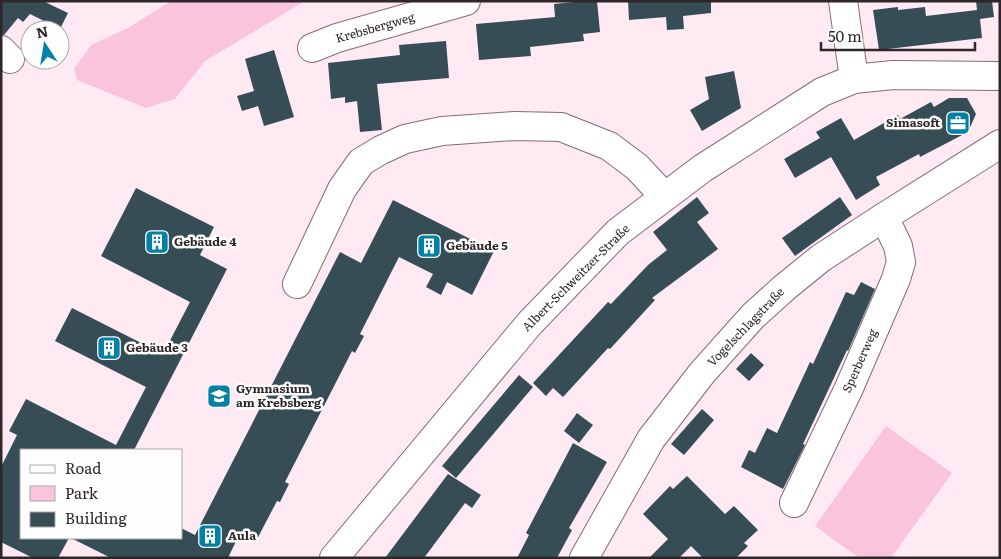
<svg xmlns="http://www.w3.org/2000/svg" width="1001" height="559" font-family="Literata,serif">
	<style>
		.green { fill: #fac5dc }
		.building { fill: #364d56 }
		.lines { fill: none; stroke-linecap: round; stroke-linejoin: round }
		.minor-casing { stroke: #826c75; stroke-width: 30 }
		.minor { stroke: #fff; stroke-width: 28 }
		.labels { text-anchor: middle; stroke-width: 5; stroke-linejoin: round; paint-order: stroke }
		.street-label { font-size: 12px; fill: #2f262a; stroke: #fefefe }
		.poi-label { font-size: 12px; font-weight: bold; fill: #2f262a; stroke: #fefefe; text-anchor: start }
	</style>
	<rect width="100%" height="100%" fill="#ffeaf3"/>
	<path class="green" d="M171,1H305L205,61L175,99L146,108L77,80L74,69L91,45L128,28Z
		M886,426L952,473L891,558H859L815,526Z"/>
	<path class="building" d="M1,1H43L68,13L60,29L30,14L23,22L18,18L4,35H1Z
		M583,1H597L600,32L583,34L584,41L530,47L531,56L479,60L476,24L555,17L554,4Z
		M628,1H711V13L683,16L684,29L667,30L666,17L629,20Z
		M976,1H992L994,17L980,19L982,38L879,50L873,10L898,7V10L925,7L926,16L977,10Z
		M446,41L449,78L377,84L382,130L360,132L357,101L345,103V97L331,99L328,63L400,55L399,45Z
		M274,50L294,117L264,126L258,106L242,111L237,96L254,91L245,59Z
		M734,71L741,108L702,131L690,110L709,99L705,77Z
		M949,98H967L976,114L968,132L920,157L919,154L876,177L880,185L856,200L831,157L795,178L784,159L820,138L816,132L841,118L854,140L898,115L900,119L931,102L934,107Z
		M136,188L214,227L200,255L227,269L134,450H21V538H69L58,558H33L1,542V467L17,435L9,431L26,399L116,445L146,387L55,341L72,308L163,354L190,302L101,256Z
		M697,197L709,213L697,222L718,249L652,298L655,300L610,349L608,348L563,397L553,388L546,396L533,383L608,302L611,304L648,265L667,250L653,232Z
		M840,197L852,215L795,256L782,238Z
		M393,200L494,251L472,295L447,282L441,295L426,287L433,274L399,257L360,334L364,336L355,353L352,351L285,482L289,484L280,502L277,501L256,541L240,533L228,558H111L71,538H181V528L195,535L340,252L361,263Z
		M861,282L875,289L848,351L847,350L803,444L805,445L783,489L741,467L749,450L755,453L767,428L777,433L810,362L813,364L846,292L854,295Z
		M751,353L764,365L749,381L736,369Z
		M519,375L533,387L456,478L442,466Z
		M702,409L714,420L684,455L671,444Z
		M577,413L593,425L579,443L564,431Z
		M573,443L607,462L569,528L572,530L557,558H517L529,535L526,533Z
		M448,474L481,495L472,508L465,503L424,558H385Z
		M687,476L725,514L734,506L758,530L744,543L748,546L736,558H703L691,546L679,558H649L668,539L643,514L670,486L673,489Z"/>
	<g class="lines">
		<g class="minor-casing">
			<path id="minor" d="M843,1L854,79
				M312,48L337,38L466,1
				M1,50L10,59
				M297,284L342,189L361,162L381,150L405,139L442,131L514,126L561,127L609,146L637,167L664,196
				M794,503L849,388L896,279L901,262L898,246L884,217
				M334,558L530,323L618,232L703,168L822,92L854,79L893,75L1000,76
				M584,558L651,439L702,373L753,316L784,288L821,258L884,217L1000,144"/>
		</g>
		<use href="#minor" class="minor"/>
	</g>
	<defs>
		<g id="office-square" transform="scale(1.25)"><rect x="-9" y="-9" width="18" height="18" rx="4" fill="#0081a5" stroke="#fefefe"/><path d="M-6-3h4V-5.5h4V-3h4V5H-6ZM-1-4.5V-3h2v-1.5ZM-6 0V1H6V0Z" fill="#fff"/></g>
		<g id="building-square" transform="scale(1.25)"><rect x="-9" y="-9" width="18" height="18" rx="4" fill="#0081a5" stroke="#fefefe"/><path d="M-4-6H4V6H1V3H-1V6H-4ZM-2.5-4.3h1.7v1.8h-1.7ZM.8-4.3h1.7v1.8H.8ZM-2.5-1h1.7V.8h-1.7ZM.8-1h1.7V.8H.8Z" fill="#fff"/></g>
		<g id="school-square" transform="scale(1.25)"><rect x="-9" y="-9" width="18" height="18" rx="4" fill="#0081a5" stroke="#fefefe"/><path d="M0-5L7-2L0 1L-7-2ZM-4 1L0 2.5L4 1V4Q0 6-4 4Z" fill="#fff"/></g>
	</defs>
	<g fill-rule="evenodd">
		<use href="#office-square" x="958" y="123"/>
		<use href="#building-square" x="157" y="242"/>
		<use href="#building-square" x="429" y="246"/>
		<use href="#building-square" x="109" y="348"/>
		<use href="#school-square" x="219" y="396"/>
		<use href="#building-square" x="210" y="536"/>
	</g>
	<g class="labels">
		<g class="street-label">
			<text transform="translate(375 28) rotate(-16)" y="4">Krebsbergweg</text>
			<text transform="translate(576 278) rotate(-45)" y="4">Albert-Schweitzer-Straße</text>
			<text transform="translate(746 327) rotate(-46)" y="4">Vogelschlagstraße</text>
			<text transform="translate(860 361) rotate(-66)" y="4">Sperberweg</text>
		</g>
		<g class="poi-label">
			<text x="940" y="127" text-anchor="end">Simasoft</text>
			<text x="174" y="246">Gebäude 4</text>
			<text x="446" y="250">Gebäude 5</text>
			<text x="126" y="352">Gebäude 3</text>
			<text x="236" y="393">Gymnasium<tspan x="236" dy="14">am Krebsberg</tspan></text>
			<text x="228" y="540">Aula</text>
		</g>
	</g>
	<rect width="1001" height="559" fill="none" stroke="#2f262a" stroke-width="5"/>
	<rect x="20" y="449" width="162" height="90" fill="#fefefe" stroke="#aba8a9"/>
	<rect x="30" y="465" width="25" height="8" fill="#ffffff" stroke="#aba8a9"/>
	<text x="65" y="474" font-size="15" fill="#2f262a">Road</text>
	<rect x="30" y="486" width="25" height="15" fill="#fac5dc" stroke="#aba8a9"/>
	<text x="65" y="499" font-size="15" fill="#2f262a">Park</text>
	<rect x="30" y="512" width="25" height="15" fill="#364d56" stroke="#aba8a9"/>
	<text x="65" y="524" font-size="15" fill="#2f262a">Building</text>
	<g transform="translate(45 45) rotate(348)"><circle r="24" fill="#fefefe" stroke="#aba8a9"/>
	<path d="M0-4L9 19L0 12L-9 19Z" fill="#0081a5"/>
	<text y="-8" font-size="14" font-weight="bold" text-anchor="middle" fill="#2f262a">N</text>
	</g>
	<path d="M821 42v8h154v-8" fill="none" stroke="#2f262a" stroke-width="2.5"/>
	<text x="828" y="42" font-size="15" fill="#2f262a" stroke="#fefefe" stroke-width="4" paint-order="stroke">50 m</text>
</svg>
